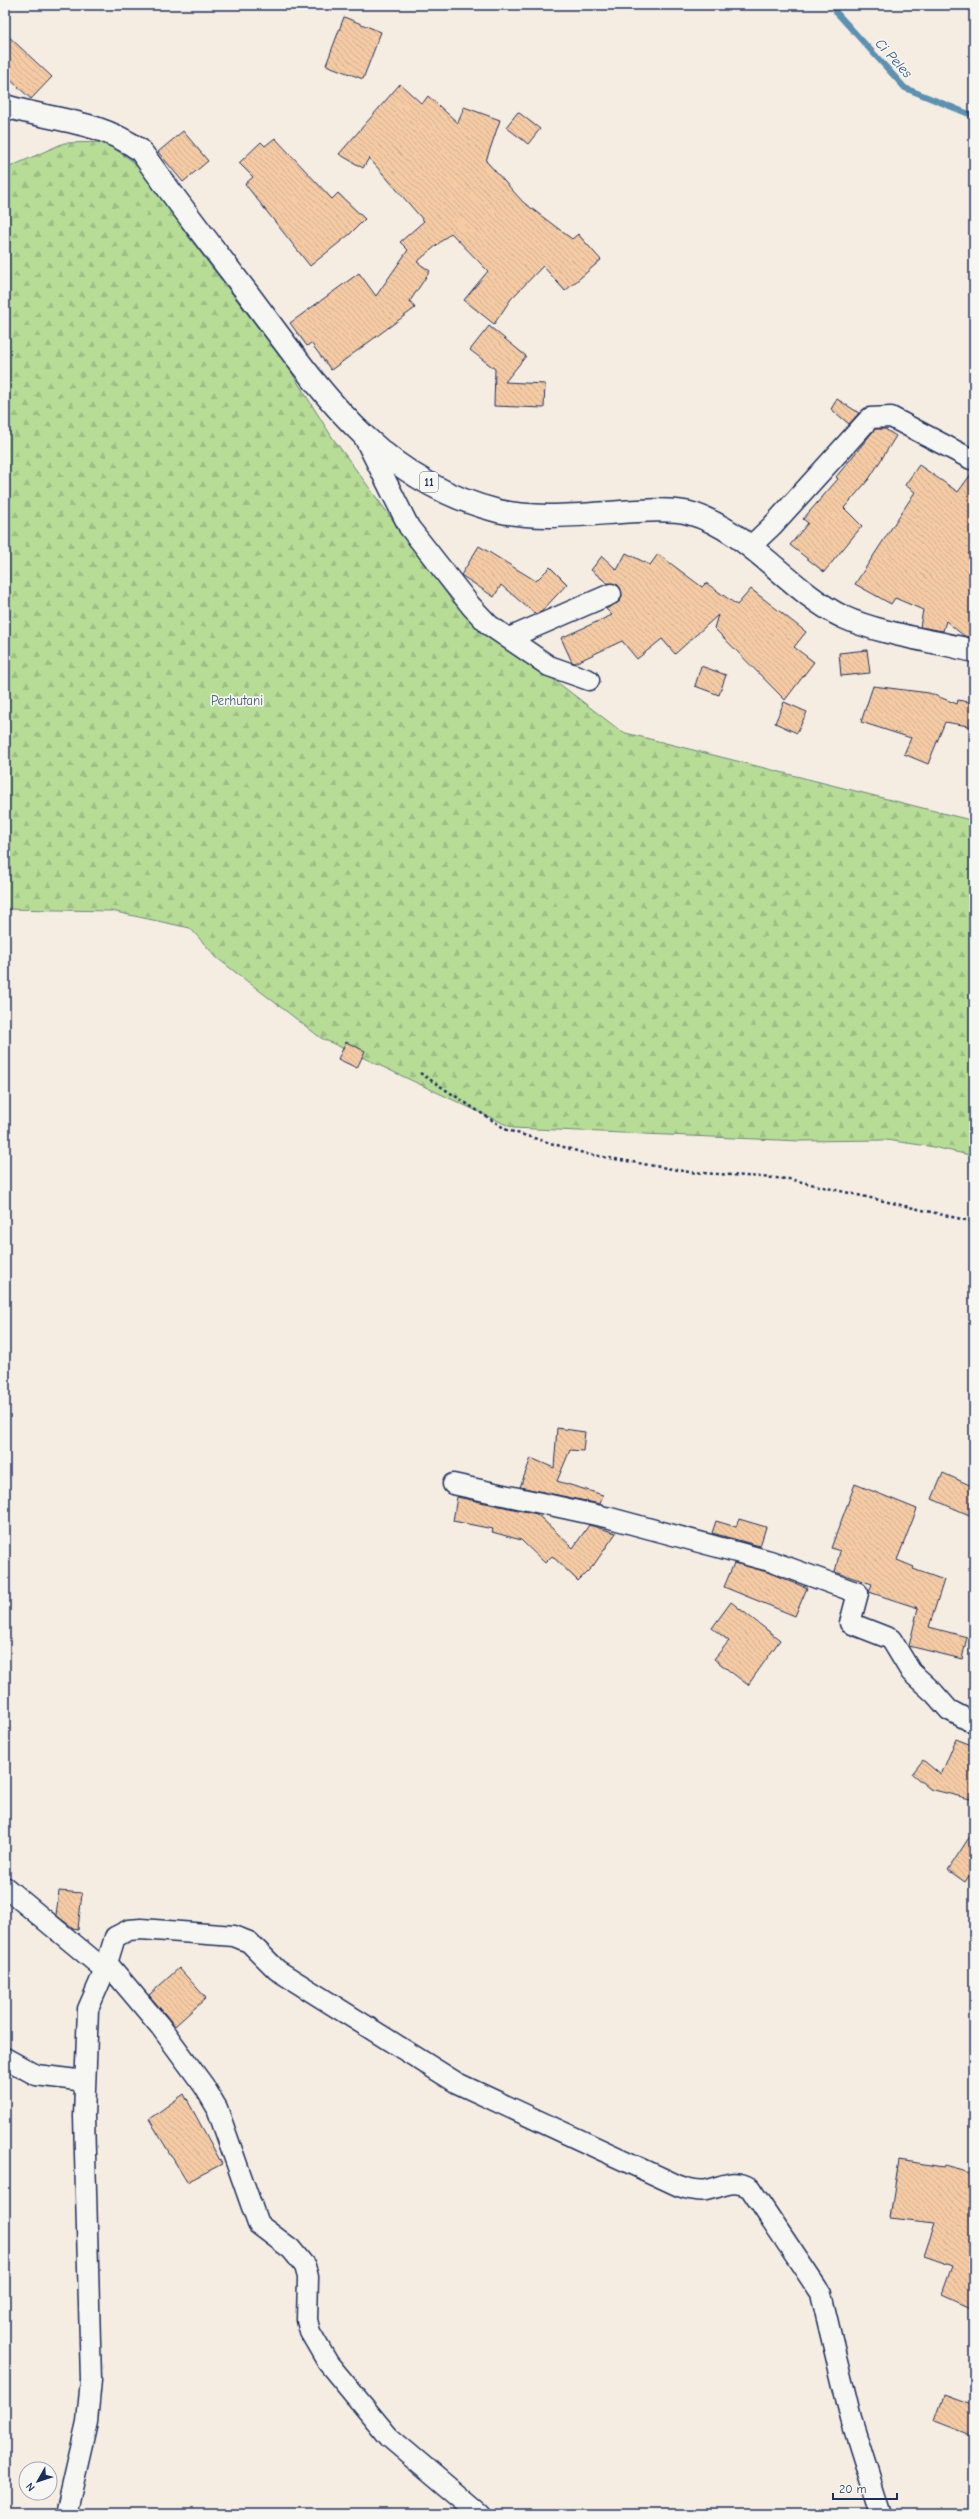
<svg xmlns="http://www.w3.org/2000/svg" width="979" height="2519" font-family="'Comic Neue',sans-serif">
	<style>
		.forest { fill: url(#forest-firs); stroke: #69867a }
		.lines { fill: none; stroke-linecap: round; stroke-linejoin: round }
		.stream { stroke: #5c91b1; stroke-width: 6 }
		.building { fill: url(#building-back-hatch); stroke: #1b2f5e }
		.minor-casing { stroke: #1b2f5e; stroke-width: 23 }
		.trunk-casing { stroke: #1b2f5e; stroke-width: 25 }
		.path { stroke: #1b2f5e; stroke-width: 2.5; stroke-dasharray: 3 3; stroke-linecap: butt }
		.minor { stroke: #f6f6f2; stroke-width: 20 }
		.trunk { stroke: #f6f6f2; stroke-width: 22 }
		.labels { text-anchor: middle; stroke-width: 3.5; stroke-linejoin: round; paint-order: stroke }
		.shield { fill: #f6f6f2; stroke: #5d6b8a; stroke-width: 1 }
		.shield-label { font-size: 12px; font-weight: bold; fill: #1b2f5e }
		.park-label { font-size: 13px; fill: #425a6c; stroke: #f6f6f2 }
		.water-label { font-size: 14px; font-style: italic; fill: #365881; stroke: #f6f6f2 }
	</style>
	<defs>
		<pattern id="forest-firs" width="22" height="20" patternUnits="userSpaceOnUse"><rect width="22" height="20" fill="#b7dc96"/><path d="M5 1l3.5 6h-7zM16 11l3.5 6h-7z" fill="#9dbd84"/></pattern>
		<pattern id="building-back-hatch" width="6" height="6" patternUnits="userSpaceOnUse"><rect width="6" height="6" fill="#f5cba4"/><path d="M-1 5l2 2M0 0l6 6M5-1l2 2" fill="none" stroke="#d1af90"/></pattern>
	</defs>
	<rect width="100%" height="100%" fill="#f6ede2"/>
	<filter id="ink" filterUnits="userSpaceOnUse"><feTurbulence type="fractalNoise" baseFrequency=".025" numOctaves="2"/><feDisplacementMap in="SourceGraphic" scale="8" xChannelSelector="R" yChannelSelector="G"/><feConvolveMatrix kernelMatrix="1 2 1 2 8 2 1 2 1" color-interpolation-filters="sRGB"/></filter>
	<g filter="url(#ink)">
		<path class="forest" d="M105,142L138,165L164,193L184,231L288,367L332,437L453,602L622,732L974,821V1156L928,1146L886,1140L800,1141L513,1128L321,1038L217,958L190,928L111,911L5,909V169L64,143Z"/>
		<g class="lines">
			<path class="stream" d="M834,5L836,12L905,88L974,116"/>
		</g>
		<path class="building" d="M344,17L381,32L363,79L326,65Z
			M5,33L52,77L31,99L5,75Z
			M400,84L422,104L428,96L458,123L464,107L500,120L486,161L523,202L572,239L578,234L601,260L565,291L543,266L511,299L494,324L464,300L488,271L451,233L417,262L430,271L410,301L415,308L331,370L311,343L307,346L290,323L359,273L376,296L408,250L400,242L424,221L369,158L363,168L339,154Z
			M518,112L540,129L528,144L506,127Z
			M183,131L208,161L183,182L158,152Z
			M275,138L332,199L338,193L365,219L350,234L310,266L245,184L253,177L239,163L261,142L265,146Z
			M489,326L526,356L505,382L545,384L544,408L494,406L495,369L470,350Z
			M837,399L859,413L849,424L831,409Z
			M875,429H885L896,436L869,479L844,508L862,526L824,572L790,545L808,523L803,519L838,479L836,477Z
			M919,465L958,492L974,470V638L964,636L946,621L943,631L920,627L923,610L895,598L891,604L855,584L915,492L905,485Z
			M479,546L536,581L550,567L567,584L541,612L535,614L501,585L494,597L461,575Z
			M626,553L650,565L658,554L702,587L706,583L737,605L751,589L806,632L794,647L814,662L785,700L714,628L718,615L675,654L662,639L637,659L622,641L575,663L572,662L561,638L612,615L606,609L620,601L622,596L618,585L607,583L591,570L602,556L617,570Z
			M867,650L870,673L841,676L839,653Z
			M701,666L726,675L719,695L695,686Z
			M873,686L929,693L957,704L958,700L974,703V727L945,722L928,764L904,754L911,738L861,722Z
			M784,702L807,712L797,733L775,723Z
			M346,1042L365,1051L357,1068L338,1059Z
			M557,1428L585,1432L583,1451L570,1450L557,1481L603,1495L600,1504L520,1487L531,1458L554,1468Z
			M943,1473L974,1487V1517L932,1499Z
			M855,1484L917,1509L897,1560L914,1567L913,1569L944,1580L929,1627L967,1637L962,1659L909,1646L918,1608L869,1592L872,1584L835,1572L840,1551L831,1548Z
			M457,1497L537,1514L573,1548L589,1525L616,1533L593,1566L578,1581L552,1556L545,1563L521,1540L492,1532L493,1529L453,1521Z
			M739,1519L766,1527L760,1546L712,1533L716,1521L736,1527Z
			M734,1563L767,1572L807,1588L795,1616L724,1587Z
			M731,1602L780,1640L748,1685L714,1659L729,1641L712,1628Z
			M956,1739L974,1746V1800L930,1789L912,1774L923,1760L941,1775Z
			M974,1830V1868L965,1882L948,1870Z
			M59,1891L82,1893L78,1929L73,1928L56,1915Z
			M179,1968L206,1998L175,2026L149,1995Z
			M184,2094L222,2164L187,2182L149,2119Z
			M899,2160L943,2167L944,2165L974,2173V2308L943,2294L953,2266L924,2256L935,2223L890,2218Z
			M944,2395L974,2406V2436L935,2421Z"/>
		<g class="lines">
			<g class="minor-casing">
				<path id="minor" d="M365,439L409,527L471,606L489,625L549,666L589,680
					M751,546L772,526L870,418L891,417L971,459
					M509,638L611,594
					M453,1484L610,1518L770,1561L858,1593L850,1623L891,1639L911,1672L934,1693L949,1710L974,1723
					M5,1887L105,1970
					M107,1963L160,2026L204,2086L217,2108L258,2224L291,2249L305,2266L308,2277L307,2320L310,2332L328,2363L389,2437L480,2514
					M5,2058L36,2075L85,2081
					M66,2514L87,2422L91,2380L84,2116L88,2009L105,1970L115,1937L129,1930L141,1929L234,1936L249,1942L277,1970L457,2083L679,2186C688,2189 698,2192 707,2190C724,2186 734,2178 750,2188L821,2294L851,2419L881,2514"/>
			</g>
			<g class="trunk-casing">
				<path id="trunk" d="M5,106C54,121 95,119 140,150C175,199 212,247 249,295C318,387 378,481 498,511C542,521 593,513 638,511C654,510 673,509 689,513C748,529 788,590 843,617C880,634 934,641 974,651"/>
			</g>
			<path class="path" d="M420,1073L507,1130L587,1154L689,1172L789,1179L974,1222"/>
			<use href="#minor" class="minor"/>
			<use href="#trunk" class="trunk"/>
		</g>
	</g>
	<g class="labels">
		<rect class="shield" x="420" y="472" width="18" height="20" rx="3"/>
		<g class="shield-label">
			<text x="429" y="486">11</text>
		</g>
		<g class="park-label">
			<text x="237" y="705">Perhutani</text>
		</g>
		<g class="water-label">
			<text transform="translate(894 58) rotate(48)" y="5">Ci Peles</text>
		</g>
	</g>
	<rect width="979" height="2519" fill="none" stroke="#f6f6f2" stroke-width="20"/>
	<rect x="10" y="10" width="959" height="2499" fill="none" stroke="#1b2f5e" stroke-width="1.5" filter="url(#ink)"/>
	<g transform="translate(38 2481) rotate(231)"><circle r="19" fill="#f6f6f2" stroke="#9ea6b7"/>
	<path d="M0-3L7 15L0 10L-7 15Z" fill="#1b2f5e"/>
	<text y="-6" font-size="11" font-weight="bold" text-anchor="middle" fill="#1b2f5e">N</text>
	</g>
	<path d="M833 2493v6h64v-6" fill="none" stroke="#1b2f5e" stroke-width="2"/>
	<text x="839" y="2493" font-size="12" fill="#1b2f5e" stroke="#f6f6f2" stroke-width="3" paint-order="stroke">20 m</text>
</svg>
